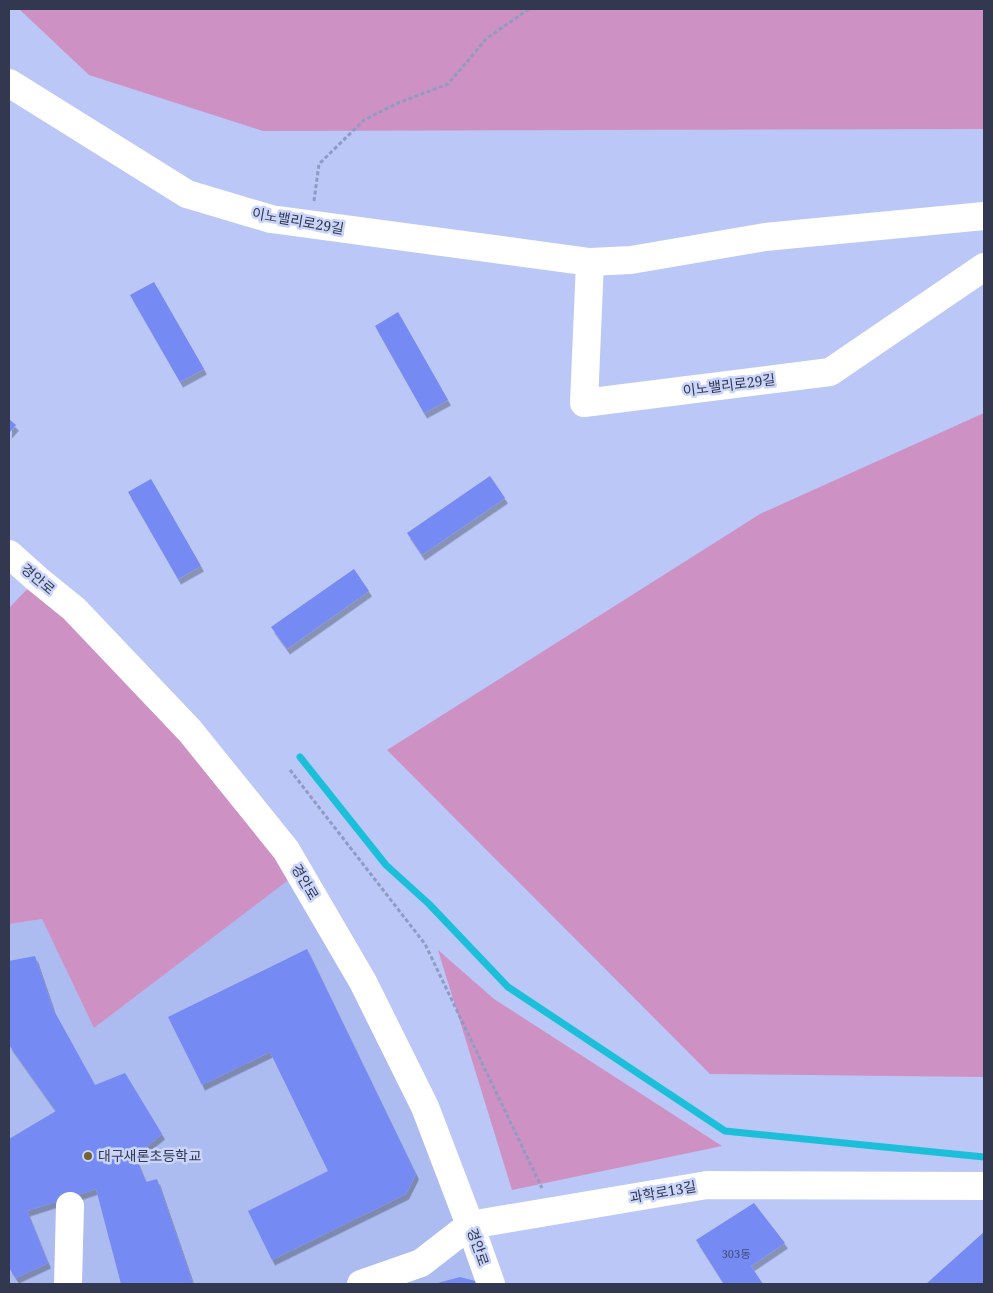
<svg xmlns="http://www.w3.org/2000/svg" width="993" height="1293" font-family="'Noto Serif','Noto Sans KR',serif">
	<style>
		.built { fill: #acbbf0 }
		.green { fill: #cd92c3 }
		.lines { fill: none; stroke-linecap: round; stroke-linejoin: round }
		.stream { stroke: #1cbfda; stroke-width: 7 }
		.building { fill: #748af3; filter: url(#shadow) }
		.path { stroke: #909bc4; stroke-width: 3; stroke-dasharray: 4 2.5; stroke-linecap: butt }
		.minor { stroke: #fff; stroke-width: 28 }
		.major { stroke: #fff; stroke-width: 28 }
		.poi-dot { fill: #726330; stroke: #cad5f9; stroke-width: 2 }
		.labels { text-anchor: middle; stroke-width: 5; stroke-linejoin: round; paint-order: stroke }
		.number-label { font-size: 11px; fill: #424c79 }
		.street-label { font-size: 14px; fill: #313850; stroke: #cad5f9 }
		.poi-label { font-size: 14px; fill: #313850; stroke: #cad5f9; text-anchor: start }
	</style>
	<defs>
		<filter id="shadow"><feDropShadow dx="3" dy="5.5" stdDeviation="0" flood-color="#0004"/></filter>
	</defs>
	<rect width="100%" height="100%" fill="#bac7f7"/>
	<path class="built" d="M299,872L363,982L491,1284H9V924L42,919L94,1028Z"/>
	<path class="green" d="M19,9H984V129L263,131L89,75Z
		M984,413V1077L710,1074L387,750L760,514Z
		M37,579L299,872L94,1028L42,919L9,924V608Z
		M438,950L494,999L722,1146L512,1190Z"/>
	<g class="lines">
		<path class="stream" d="M300,757L386,865L429,904L508,987L725,1131L984,1157"/>
	</g>
	<path class="building" d="M154,282L204,369L180,382L130,295Z
		M398,312L448,400L424,413L375,326Z
		M9,419L16,425L9,433Z
		M490,476L505,498L422,555L407,533Z
		M151,479L201,566L178,579L128,492Z
		M354,569L369,591L287,649L271,627Z
		M307,949L416,1174L406,1194L272,1260L248,1211L328,1171L270,1052L202,1085L168,1017Z
		M35,956L53,1009L95,1085L125,1073L162,1134L135,1156L146,1182L157,1179L193,1284H121L96,1189L27,1211L48,1263L16,1278L9,1268V1139L56,1111L9,1045V961Z
		M754,1203L785,1243L751,1266L763,1284H724L696,1240Z
		M984,1232V1284H926Z
		M460,1277L479,1282V1284H434Z"/>
	<g class="lines">
		<path class="path" d="M314,201L319,164L364,120L398,103L448,84L487,38L529,9
			M290,770L425,944L542,1188"/>
		<path class="minor" d="M9,83L187,194L271,219L590,262L631,260L765,237L984,216
			M590,262L584,403L830,372L984,267
			M470,1225L491,1284
			M68,1284L70,1206
			M361,1284L421,1263L470,1225L707,1185L984,1186"/>
		<path class="major" d="M9,554L37,579L74,609L190,731L286,850L363,982L425,1107L470,1225"/>
	</g>
	<circle class="poi-dot" cx="88" cy="1156" r="5"/>
	<g class="labels">
		<g class="number-label">
			<text x="736" y="1258">303동</text>
		</g>
		<g class="street-label">
			<text transform="translate(298 221) rotate(10)" y="5">이노밸리로29길</text>
			<text transform="translate(729 385) rotate(-7)" y="5">이노밸리로29길</text>
			<text transform="translate(38 579) rotate(40)" y="5">경안로</text>
			<text transform="translate(305 882) rotate(60)" y="5">경안로</text>
			<text transform="translate(663 1192) rotate(-10)" y="5">과학로13길</text>
			<text transform="translate(478 1247) rotate(71)" y="5">경안로</text>
		</g>
		<g class="poi-label">
			<text x="98" y="1161">대구새론초등학교</text>
		</g>
	</g>
	<rect width="993" height="1293" fill="none" stroke="#313850" stroke-width="20"/>
</svg>
